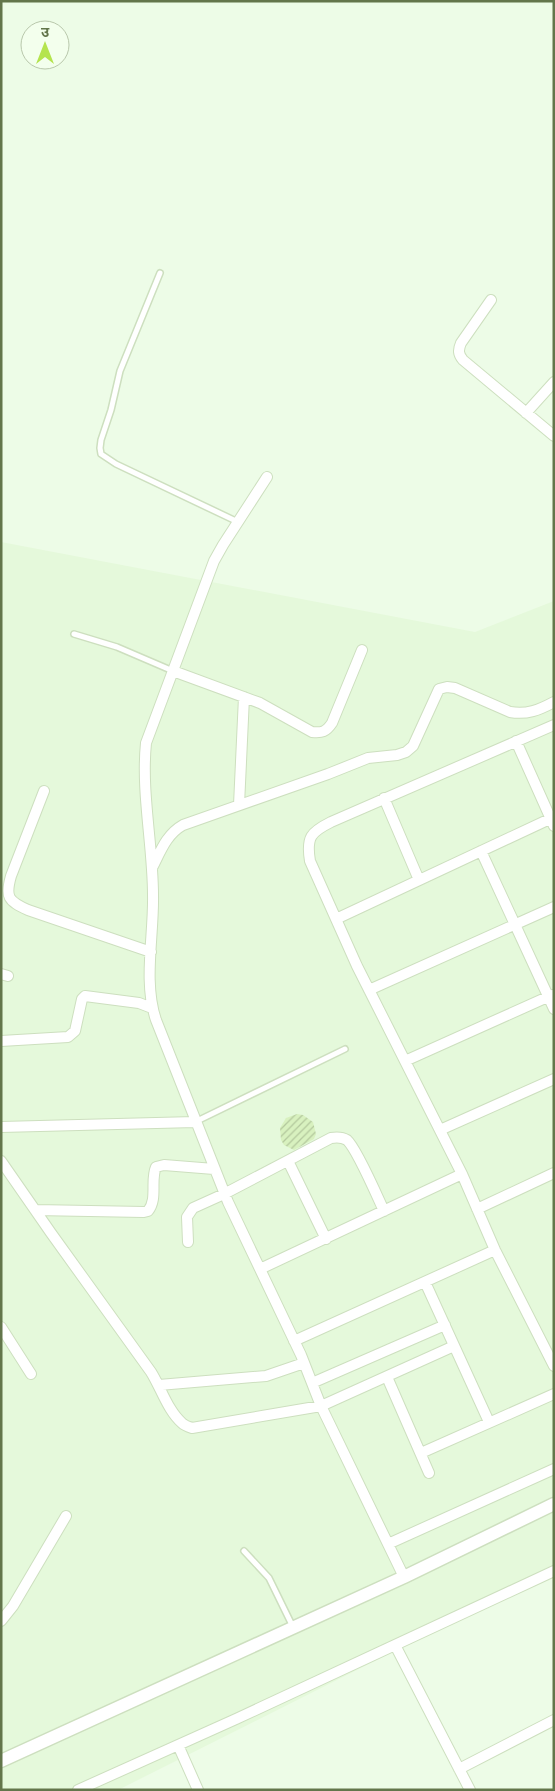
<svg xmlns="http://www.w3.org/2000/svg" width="555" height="1791" font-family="Mulish,'Noto Sans Devanagari',sans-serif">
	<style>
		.residential { fill: #e5f9db }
		.building { fill: url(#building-hatch) }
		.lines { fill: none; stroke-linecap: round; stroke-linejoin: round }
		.service-casing { stroke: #cddfbf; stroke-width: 8 }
		.minor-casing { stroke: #cddfbf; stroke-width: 12 }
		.tertiary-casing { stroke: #cddfbf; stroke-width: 15 }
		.service { stroke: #fff; stroke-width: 5 }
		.minor { stroke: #fff; stroke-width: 10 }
		.tertiary { stroke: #fff; stroke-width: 12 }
	</style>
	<defs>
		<pattern id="building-hatch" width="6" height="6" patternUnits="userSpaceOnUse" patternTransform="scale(1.25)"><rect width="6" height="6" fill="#d8f1bf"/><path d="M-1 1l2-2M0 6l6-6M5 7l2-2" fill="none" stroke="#b3c89d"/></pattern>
	</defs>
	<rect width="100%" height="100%" fill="#edfce7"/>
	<path class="residential" d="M1,542L475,632L554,601V1571L118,1790H1Z"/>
	<path class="building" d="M297,1114L303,1115L313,1122L316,1134L314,1139L294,1150L284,1145L281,1140L280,1128L286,1118Z"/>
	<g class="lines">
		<g class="service-casing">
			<path id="service" d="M160,273L120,371L111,410L101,440L100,448L101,454L116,464L238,522
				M74,634L117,647L173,671
				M195,1122L345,1049
				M244,1551L269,1578L293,1627"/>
		</g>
		<g class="minor-casing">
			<path id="minor" d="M491,300L461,343C458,350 458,354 463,360L554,436
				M526,413L554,382
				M267,477L223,545L214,561L146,743C141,792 153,846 153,895C154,935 143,982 156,1020L228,1202L301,1355L321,1406L404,1577
				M173,671L260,703L312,732C322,733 326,732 332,723L362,650
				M554,725L331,822C311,832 306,837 310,861L357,966L462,1174L495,1250L554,1366
				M516,741L554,826
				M44,791L11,876C5,897 8,901 28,910L151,952
				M384,798L419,880
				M239,805L244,697
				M481,851L554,1009
				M153,866C161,850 167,834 183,825L328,774L368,758L397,755L406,752L413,746L439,689L447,687L455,688L510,712C527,715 539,710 554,702
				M336,919L554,817
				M1,974L8,976
				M369,990L554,907
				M1,1041L68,1037L75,1031L82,999L85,996L139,1003L152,1008
				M405,1061L552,995
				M1,1127L195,1122
				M440,1130L554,1079
				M1,1161L51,1233L151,1372C161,1388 168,1411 182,1423C184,1425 189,1427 192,1428L321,1406L454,1346
				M288,1161L326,1239
				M477,1209L554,1173
				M35,1210L144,1212L148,1211C158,1199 150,1180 156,1167L164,1165L214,1169
				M188,1242L187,1217L193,1208L224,1194L331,1138C337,1137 342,1137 347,1140C357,1149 377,1196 384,1211
				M260,1269L462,1174
				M425,1282L489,1422
				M1,1327L31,1374
				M294,1341L495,1250
				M387,1377L429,1473
				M312,1383L445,1325
				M159,1385L266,1376L304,1363
				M421,1453L554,1394
				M388,1544L554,1469
				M1,1621L13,1606L66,1516
				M395,1645L470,1790
				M178,1745L198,1790
				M459,1769L554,1720
				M78,1790L236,1719L554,1571"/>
		</g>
		<g class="tertiary-casing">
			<path id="tertiary" d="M1,1761L404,1577L554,1504"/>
		</g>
		<use href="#service" class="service"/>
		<use href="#minor" class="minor"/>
		<use href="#tertiary" class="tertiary"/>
	</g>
	<rect width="555" height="1791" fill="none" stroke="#63764b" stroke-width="5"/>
	<g transform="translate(45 45)"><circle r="24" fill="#f3ffed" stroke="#b9c8ac"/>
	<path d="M0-4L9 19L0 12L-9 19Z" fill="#b4e44e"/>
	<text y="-8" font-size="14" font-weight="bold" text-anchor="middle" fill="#63764b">उ</text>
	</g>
</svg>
